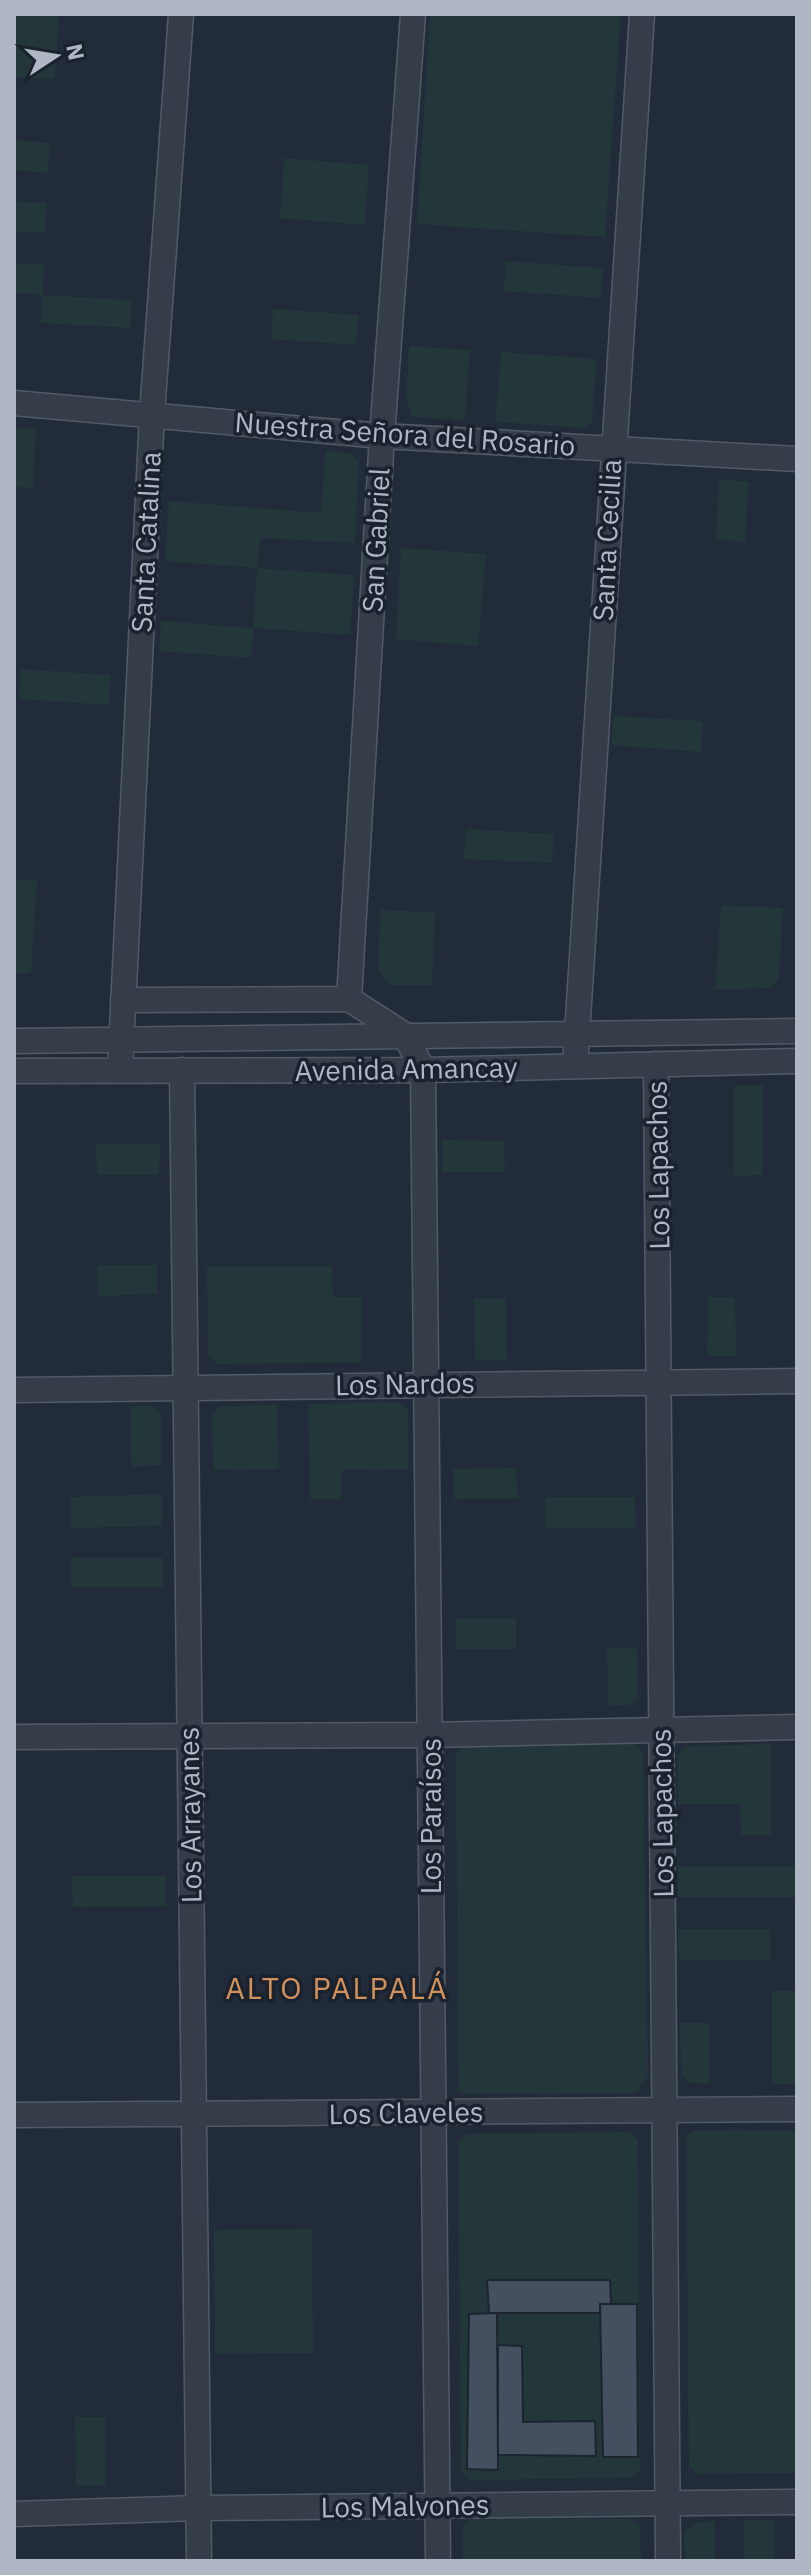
<svg xmlns="http://www.w3.org/2000/svg" width="811" height="2575" font-family="'IBM Plex Sans',sans-serif">
	<style>
		.green { fill: #23373a }
		.building { fill: #445060; stroke: #1c2430; stroke-width: 2 }
		.lines { fill: none; stroke-linecap: round; stroke-linejoin: round }
		.minor-casing { stroke: #525a67; stroke-width: 27 }
		.minor { stroke: #353d49; stroke-width: 24 }
		.labels { text-anchor: middle; stroke-width: 7; stroke-linejoin: round; paint-order: stroke }
		.street-label { font-size: 28px; fill: #afb7c5; stroke: #1a222e }
		.neighbourhood-label { font-size: 30px; letter-spacing: 2px; fill: #d3925d; stroke: #1a222e }
	</style>
	<rect width="100%" height="100%" fill="#212b39"/>
	<path class="green" d="M14,14H59L55,79L14,77Z
		M430,14H621L605,237L417,224Z
		M14,140L50,143L48,173L14,170Z
		M284,158L369,165L365,225L280,218Z
		M14,201L47,203L45,233L14,231Z
		M506,261L603,268L601,298L504,291Z
		M14,263L44,265L43,295L132,300L130,328L41,323L42,295L14,293Z
		M273,309L359,315L356,345L271,339Z
		M409,346L470,350L465,420L412,417L406,399Z
		M501,352L597,359L592,421L585,428L495,422Z
		M14,428L36,429L33,488L14,487Z
		M325,450L351,454L359,462L355,543L260,538L257,568L354,575L350,635L254,628L251,658L159,651L161,621L253,628L257,568L165,561L169,501L321,513Z
		M719,479L749,482L745,542L716,539Z
		M401,548L486,554L478,646L396,639Z
		M20,669L111,675L109,705L19,699Z
		M613,716L703,721L701,752L611,745Z
		M466,829L554,834L552,863L464,859Z
		M14,879L37,880L31,973H14Z
		M721,905L783,908L779,980L770,988L715,990Z
		M380,910L435,912L432,985H390L378,970Z
		M763,1085V1175L734,1176V1086Z
		M442,1140L504,1141L505,1172H442Z
		M96,1144H160L159,1175H97Z
		M97,1265H157V1294L98,1296Z
		M207,1266H332L333,1297H362L361,1362L217,1364L208,1356Z
		M708,1297H735L736,1356H707Z
		M474,1298H506L507,1360L475,1361Z
		M400,1402L408,1410V1469L342,1470L341,1499H310L308,1404Z
		M277,1405L279,1469L213,1470L212,1414L221,1406Z
		M130,1406H153L161,1413V1465L131,1467Z
		M516,1468L518,1498L454,1499L453,1469Z
		M162,1494V1526L71,1528V1497Z
		M545,1497H635L636,1528H545Z
		M71,1558H163V1587H71Z
		M456,1618H516V1649H456Z
		M607,1648H637L638,1697L630,1705L608,1706Z
		M635,1743L643,1752L648,2076L636,2093L463,2094L458,2091L456,1755L465,1746Z
		M771,1744V1835H741L740,1804H678V1754L687,1746Z
		M678,1866H797V1897H678Z
		M72,1876H166V1906L73,1907Z
		M678,1929H770L771,1960H679Z
		M772,1991H797V2084H772Z
		M680,2023H710V2083H691L681,2075Z
		M694,2130L797,2131V2473L697,2474L689,2466L686,2137Z
		M630,2132L638,2140L640,2470L632,2478L469,2480L461,2472L458,2143L466,2134Z
		M312,2229L313,2353L215,2354L214,2230Z
		M75,2417H105L106,2486H76Z
		M471,2518L632,2519L640,2527L641,2561H463V2524Z
		M744,2520H775V2561H744Z
		M715,2521V2561H685L684,2532L696,2522Z"/>
	<path class="building" d="M487,2280H610L611,2304H600V2313H489Z
		M600,2304H637L638,2457H603Z
		M497,2313L498,2470L467,2469L469,2314Z
		M498,2345L522,2346L523,2422L595,2421L596,2456L498,2455Z"/>
	<g class="lines">
		<g class="minor-casing">
			<path id="minor" d="M413,14L382,436L349,999L405,1035L423,1070L438,2561
				M14,403L382,436L797,459
				M123,1000L349,999
				M14,1041L797,1031
				M656,1064L668,2561
				M575,1066L642,14
				M120,1070L152,414L181,14
				M182,1070L199,2561
				M14,1071L423,1070L797,1061
				M14,1390L797,1381
				M14,1737L430,1735L797,1727
				M14,2115L797,2109
				M14,2514L199,2508L797,2502"/>
		</g>
		<use href="#minor" class="minor"/>
	</g>
	<g class="labels">
		<g class="street-label">
			<text transform="translate(405 434) rotate(4)" y="10">Nuestra Señora del Rosario</text>
			<text transform="translate(376 540) rotate(-87)" y="10">San Gabriel</text>
			<text transform="translate(607 540) rotate(-87)" y="10">Santa Cecilia</text>
			<text transform="translate(146 542) rotate(-87)" y="10">Santa Catalina</text>
			<text transform="translate(406 1069) rotate(-1)" y="10">Avenida Amancay</text>
			<text transform="translate(658 1165) rotate(-91)" y="10">Los Lapachos</text>
			<text transform="translate(405 1384) rotate(-1)" y="10">Los Nardos</text>
			<text transform="translate(662 1813) rotate(-91)" y="10">Los Lapachos</text>
			<text transform="translate(190 1815) rotate(-91)" y="10">Los Arrayanes</text>
			<text transform="translate(431 1816) rotate(-90)" y="10">Los Paraísos</text>
			<text transform="translate(406 2113) rotate(-1)" y="10">Los Claveles</text>
			<text transform="translate(405 2506) rotate(-1)" y="10">Los Malvones</text>
		</g>
		<g class="neighbourhood-label">
			<text x="337" y="1999">ALTO PALPALÁ</text>
		</g>
	</g>
	<rect width="811" height="2575" fill="none" stroke="#afb7c5" stroke-width="32"/>
	<g transform="translate(56 56) rotate(78)" stroke="#1a222e" stroke-width="6" paint-order="stroke">
	<path d="M0-6L14 30L0 20L-14 30Z" fill="#afb7c5"/>
	<text y="-12" font-size="22" font-weight="bold" text-anchor="middle" fill="#afb7c5">N</text>
	</g>
</svg>
